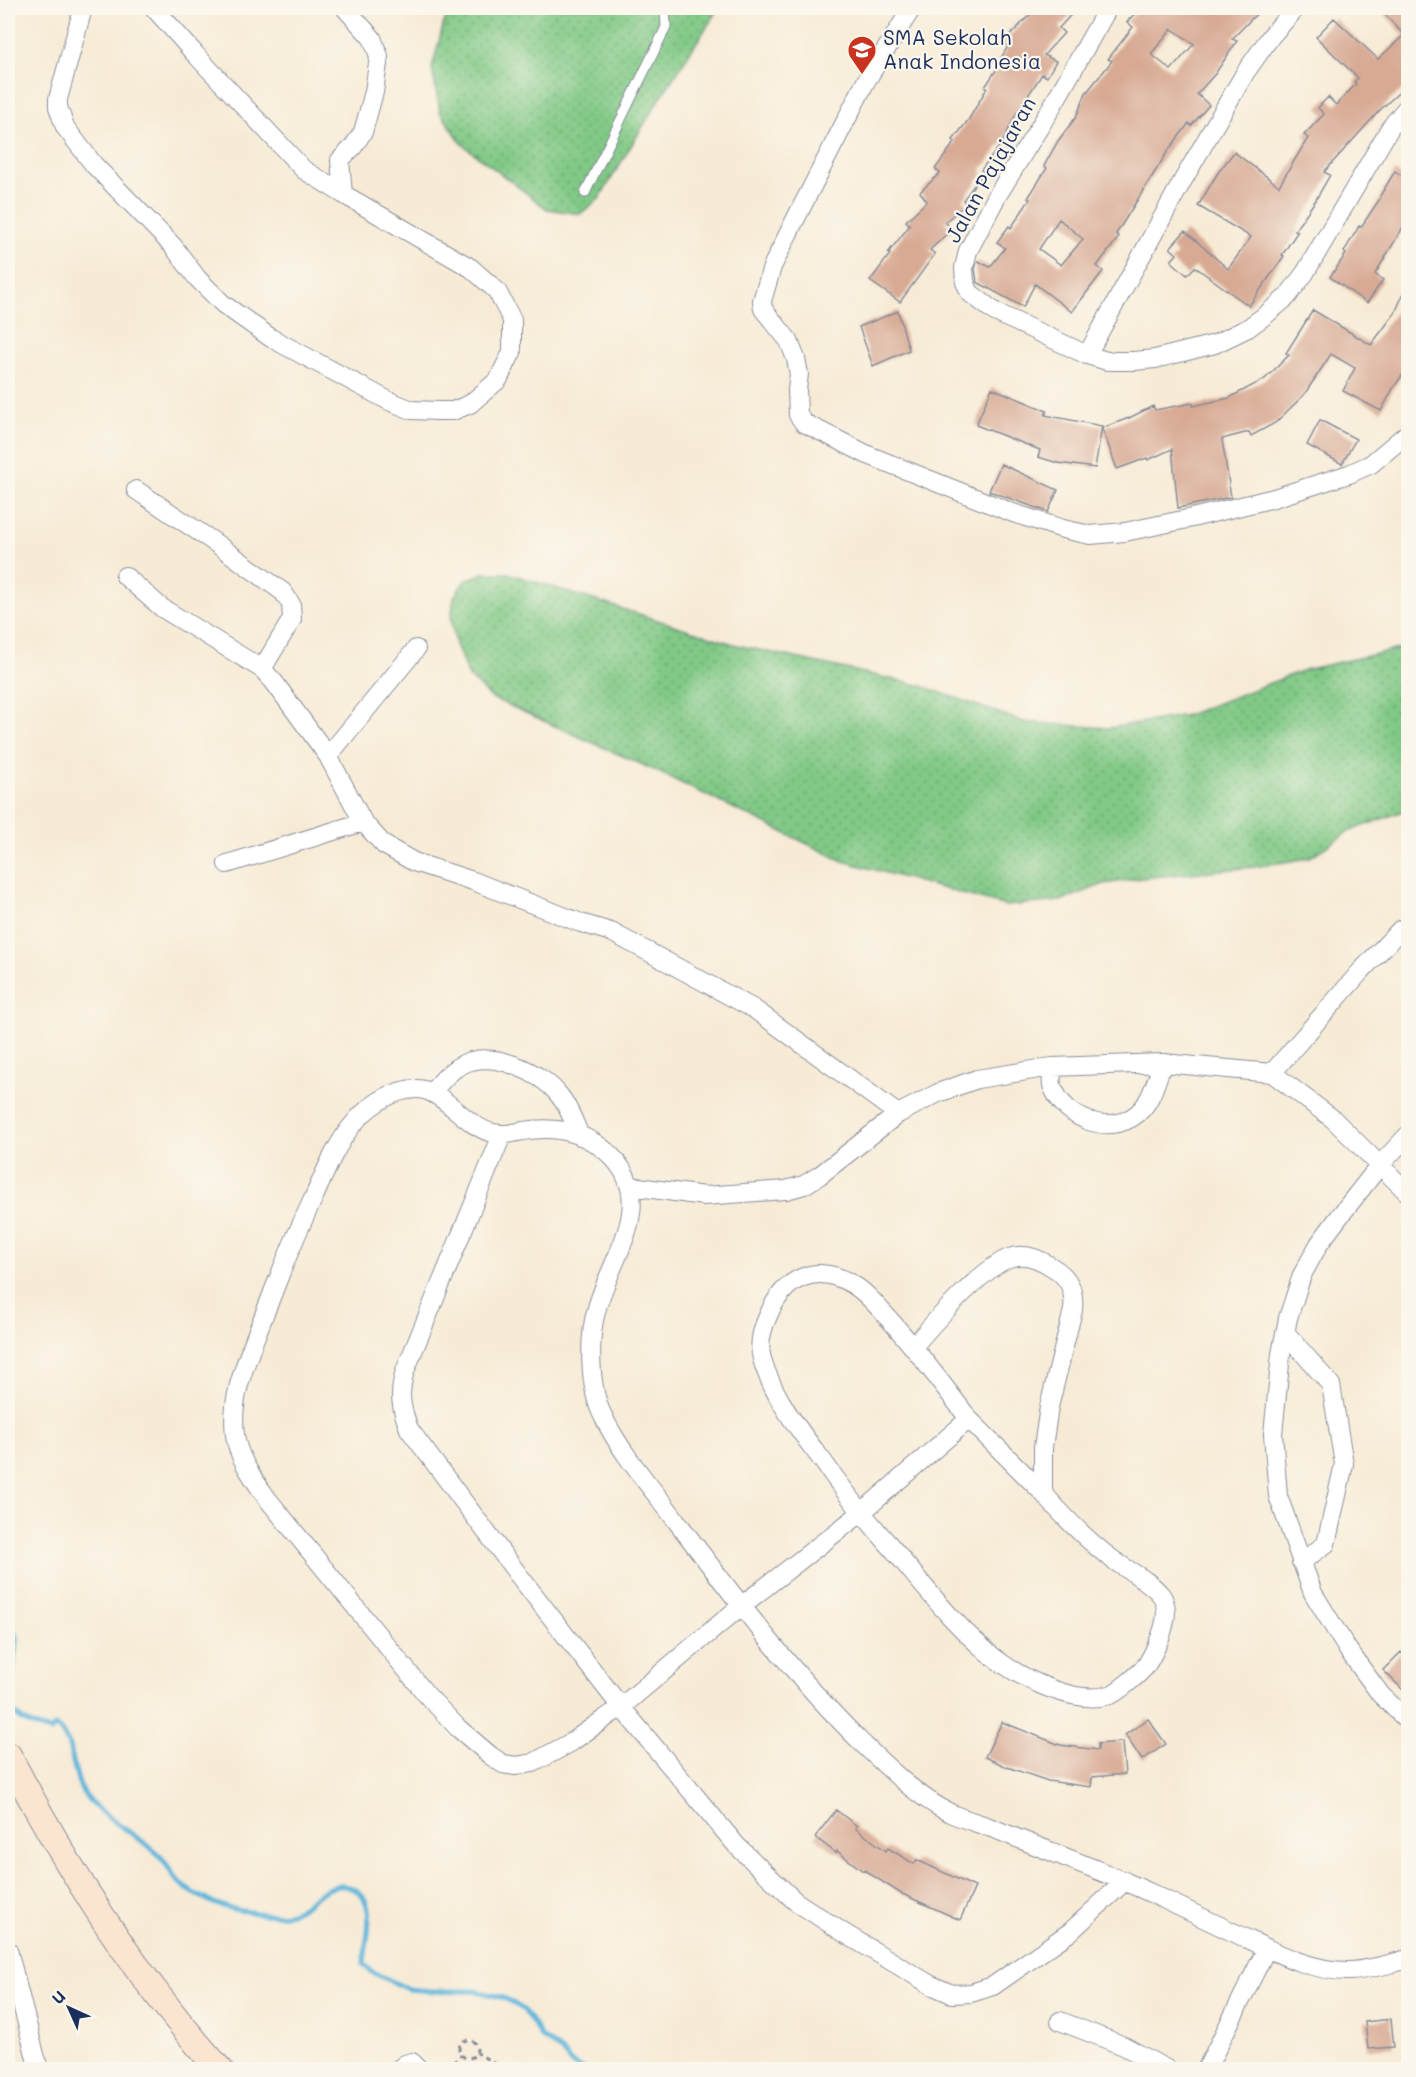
<svg xmlns="http://www.w3.org/2000/svg" width="1416" height="2077" font-family="Mali,sans-serif">
	<style>
		.grass { fill: url(#grass-dots); stroke: #4e7c72; stroke-width: 1.5 }
		.lines { fill: none; stroke-linecap: round; stroke-linejoin: round }
		.stream { stroke: #5fb6dc; stroke-width: 5 }
		.building { fill: #d8aa94; fill-rule: evenodd }
		.lane-casing { stroke: #898d9a; stroke-width: 11 }
		.street-casing { stroke: #898d9a; stroke-width: 20 }
		.secondary-casing { stroke: #898d9a; stroke-width: 28 }
		.path { stroke: #898d9a; stroke-width: 3; stroke-dasharray: 4.5 4.5; stroke-linecap: butt }
		.lane { stroke: #fff; stroke-width: 9 }
		.street { stroke: #fff; stroke-width: 18 }
		.secondary { stroke: #fce5d0; stroke-width: 26 }
		.labels { text-anchor: middle; stroke-width: 4.5; stroke-linejoin: round; paint-order: stroke }
		.poi-label { font-size: 21px; fill: #1b2f5e; stroke: #fbf7ec; text-anchor: start }
		.street-label { font-size: 21px; fill: #1b2f5e; stroke: #fbf7ec }
	</style>
	<defs>
		<pattern id="grass-dots" width="8" height="8" patternUnits="userSpaceOnUse" patternTransform="scale(1.5)"><rect width="8" height="8" fill="#81c986"/><path d="M2 2h.1M6 6h.1" fill="none" stroke="#69a471" stroke-width="1.8" stroke-linecap="round"/></pattern>
	</defs>
	<rect width="100%" height="100%" fill="#fbf7ec"/>
	<filter id="ink" filterUnits="userSpaceOnUse"><feTurbulence type="fractalNoise" baseFrequency=".0167" numOctaves="2"/><feDisplacementMap in="SourceGraphic" scale="12" xChannelSelector="R" yChannelSelector="G"/><feConvolveMatrix kernelMatrix="1 2 1 2 8 2 1 2 1" color-interpolation-filters="sRGB"/></filter>
	<filter id="wash" filterUnits="userSpaceOnUse"><feTurbulence type="fractalNoise" baseFrequency=".008" numOctaves="4" result="noise"/><feDisplacementMap in="SourceGraphic" scale="24" xChannelSelector="R" yChannelSelector="G"/><feGaussianBlur stdDeviation="1.35" result="paint"/><feColorMatrix in="noise" values="0 0 0 0 0 0 0 0 0 0 0 0 0 0 0 0 0 1.4 0 .05"/><feComposite in="paint" operator="in"/></filter>
	<g filter="url(#wash)">
		<rect width="100%" height="100%" fill="#f7ebd6"/>
		<path class="grass" d="M455,8H719L657,103L599,199L580,214L547,209L463,145L440,112L432,68L444,22Z
			M484,573H508L737,645L919,685L1024,722L1109,728L1187,715L1304,670L1408,647V809L1348,832L1309,858L1254,867L1142,878L1104,884L1060,901L1006,906L843,861L652,769L492,698L469,677L456,645L451,620L454,597L465,580Z"/>
		<g class="lines">
			<path class="stream" d="M8,47L14,8
				M8,1617L10,1627L17,1637C13,1657 15,1676 8,1695
				M8,1703C13,1719 35,1727 51,1731L55,1726C75,1739 71,1773 83,1792C96,1814 140,1836 160,1856C168,1865 173,1877 182,1885C191,1893 203,1898 214,1903C231,1910 277,1919 294,1912C306,1907 315,1894 328,1889C337,1885 345,1884 354,1889C379,1902 365,1941 364,1964L372,1972L408,1989L432,1991H476L501,1997L513,2003L524,2010L542,2038L561,2051L570,2062L584,2070"/>
		</g>
		<g id="blocks">
			<path class="building" d="M1036,8H1077L1059,28L1064,33L1044,55L1056,61L1047,77L1042,74L1016,114L1002,143L981,170L984,172L963,200L966,204L945,222L952,229L930,250L935,254L900,302L870,281L890,254L888,253L910,225L906,221L927,201L920,192L940,173L935,169L955,142L953,140L969,119L987,88L985,87L1002,61L1000,60L1008,46L1003,43Z
				M1140,8H1262L1232,39L1237,41L1215,74L1197,94L1209,105L1191,126L1189,123L1168,151L1116,234L1119,237L1097,266L1103,271L1072,312L1035,284L1023,307L977,282L975,269L977,262L978,261L990,267L1005,248L997,242L1009,226L1011,228L1030,199L1028,198L1047,168L1044,166L1058,141L1076,117L1086,93L1112,61L1108,59L1133,27L1127,22ZM1172,29L1194,44L1171,70L1151,54ZM1059,219L1083,239L1061,265L1039,249Z
				M1379,8H1408V84L1380,110L1324,172L1330,175L1315,201L1295,230L1298,231L1282,255L1284,256L1249,306L1195,267L1187,275L1171,261L1177,254L1170,248L1185,231L1228,269L1251,237L1198,206L1217,174L1234,152L1279,186L1308,138L1304,135L1324,114L1318,108L1328,97L1336,105L1356,84L1354,82L1358,78L1316,37L1334,18L1378,59L1404,35Z
				M1395,171L1408,180V219L1375,274L1383,280L1367,303L1330,277L1346,254L1344,252L1359,226L1361,227L1381,197L1380,196Z
				M1408,283V367L1394,387L1381,411L1343,391L1355,368L1331,354L1304,395L1275,423L1251,436L1249,432L1222,439L1231,497L1178,508L1172,449L1148,460L1147,458L1117,469L1102,428L1129,418L1153,406L1155,410L1193,403V406L1229,398L1265,379L1289,355L1286,353L1313,310L1371,345L1395,313Z
				M898,311L909,350L873,366L859,327Z
				M992,388L1047,411L1045,415L1102,426L1095,468L1058,463L1038,457L1040,450L976,425Z
				M1320,420L1356,439L1342,464L1307,445Z
				M1001,464L1058,490L1048,512L989,491Z
				M1401,1652L1408,1659V1695L1383,1670Z
				M1148,1719L1166,1744L1142,1760L1125,1735Z
				M1002,1722L1060,1745L1098,1750V1744L1122,1742L1125,1774L1092,1777L1091,1787L1048,1781L1007,1767L985,1757Z
				M836,1810L857,1826L855,1828L886,1851L888,1848L914,1864L917,1860L975,1887L960,1920L900,1893L864,1870L863,1871L837,1851L836,1853L815,1837Z
				M1391,2019L1394,2047L1368,2049L1365,2022Z"/>
		</g>
	</g>
	<g filter="url(#ink)">
		<use href="#blocks" fill-opacity="0" stroke="#898d9a" stroke-width="1.5"/>
		<g class="lines">
			<g class="lane-casing">
				<path id="lane" d="M585,193L666,27L665,8"/>
			</g>
			<g class="street-casing">
				<path id="street" d="M83,8L58,99V107L65,127L94,165L173,246L197,278L223,304L271,338L389,401L412,410L438,411H453L470,404L498,380L512,352V320L497,291L471,268L343,194L340,160L353,147L363,132L374,92L379,56L372,38L345,8
					M154,8L195,54L304,170L343,194
					M912,8L866,81L794,222L772,267L762,301L763,309L789,341L796,359L799,374L797,390L798,415L804,423L868,455L1013,513L1063,529L1090,535L1125,532L1192,518L1274,498L1349,474L1371,464L1408,433
					M1108,8L1050,110L997,196L968,251L964,268L965,282L970,293L995,312L1087,355L1107,361H1134L1155,359L1215,344L1248,328L1263,317L1287,297L1305,273L1390,128L1408,106
					M1087,355L1183,180L1245,73L1271,36L1296,8
					M136,490L214,542L283,592L291,604L292,619L262,669
					M125,576L162,608L262,669L274,682L328,756L363,822L384,845L414,862L473,881L581,923L611,932L658,957L754,1009L898,1114
					M328,756L416,649
					M227,864L363,822
					M1052,1067C1052,1073 1051,1080 1052,1085C1064,1121 1115,1139 1142,1109C1153,1097 1157,1077 1163,1063
					M1272,1073L1361,971L1400,930L1408,926
					M432,1092C442,1081 450,1070 463,1064C492,1050 540,1071 559,1095C569,1107 574,1122 580,1136
					M502,1135L405,1371C398,1395 401,1407 409,1429L517,1573L621,1707L737,1846L795,1901L844,1933L931,1985L952,1994L971,1993L993,1986L1070,1932L1125,1881
					M1408,1135L1380,1165L1339,1217L1319,1244L1302,1275L1288,1318L1281,1354L1273,1434L1278,1496L1313,1593L1348,1650L1381,1695L1408,1721
					M631,1186L704,1196L786,1190L804,1185L820,1175L898,1114L938,1093L977,1079L1052,1067L1163,1063L1272,1073L1333,1119L1408,1193
					M1285,1332L1331,1385L1344,1464L1326,1544L1301,1562
					M914,1346C932,1324 983,1268 1009,1258C1024,1252 1040,1259 1052,1267C1069,1277 1075,1290 1073,1310L1049,1407L1043,1447V1493L969,1419L861,1513L741,1606L621,1707L570,1743L533,1763L516,1766L503,1764L491,1756L458,1728L426,1694L266,1497C253,1478 238,1458 235,1435C233,1419 235,1400 239,1385C247,1356 259,1328 270,1300C283,1266 297,1232 313,1199C324,1175 334,1149 350,1128C365,1108 391,1089 417,1089C443,1089 465,1127 493,1133C504,1136 513,1133 523,1131C554,1126 582,1130 607,1152C661,1200 612,1254 597,1308C588,1337 589,1389 603,1416C621,1454 653,1489 678,1523C736,1600 795,1677 864,1745C890,1770 918,1797 950,1813C965,1820 982,1824 997,1830C1050,1852 1104,1871 1155,1895C1182,1908 1209,1921 1237,1934C1271,1950 1310,1972 1350,1971C1370,1970 1389,1964 1408,1959
					M969,1419C943,1385 918,1351 889,1319C878,1307 866,1292 852,1284C815,1262 784,1278 768,1316C762,1329 758,1345 762,1359C773,1397 799,1430 822,1460C844,1491 867,1520 892,1548C924,1586 960,1633 1000,1662C1027,1681 1076,1705 1110,1695C1117,1693 1139,1674 1144,1668C1151,1660 1156,1647 1160,1638C1165,1625 1170,1607 1161,1595C1148,1579 1128,1571 1112,1559C1086,1540 1064,1517 1043,1493
					M8,1950L39,2070
					M1060,2021L1124,2046L1168,2070
					M398,2070L405,2064L412,2062L420,2070
					M1206,2070L1267,1948"/>
			</g>
			<g class="secondary-casing">
				<path id="secondary" d="M8,1755C67,1868 134,1975 220,2070"/>
			</g>
			<path class="path" d="M459 2049a9 9 0 1 1 18 0a9 9 0 1 1-18 0Z
				M476,2052L495,2064L500,2070
				M454,2070L451,2065L461,2055"/>
			<use href="#lane" class="lane"/>
			<use href="#street" class="street"/>
			<use href="#secondary" class="secondary"/>
		</g>
	</g>
	<defs>
		<g id="school-pin" transform="scale(1.5)"><path d="M0 17L-7.5 6A9.5 9.5 0 1 1 7.5 6Z" fill="#c8321e" stroke="#fbf7ec"/><path d="M0-5L7-2L0 1L-7-2ZM-4 1L0 2.5L4 1V4Q0 6-4 4Z" fill="#fff"/></g>
	</defs>
	<g fill-rule="evenodd">
		<use href="#school-pin" x="862" y="50"/>
	</g>
	<g class="labels">
		<g class="poi-label">
			<text x="883" y="45">SMA Sekolah<tspan x="883" dy="24">Anak Indonesia</tspan></text>
		</g>
		<g class="street-label">
			<text transform="translate(991 170) rotate(-61)" y="7">Jalan Pajajaran</text>
		</g>
	</g>
	<rect width="1416" height="2077" fill="none" stroke="#fbf7ec" stroke-width="30"/>
	<g transform="translate(69 2008) rotate(315)" stroke="#fbf7ec" stroke-width="4.5" paint-order="stroke">
	<path d="M0-4.5L10 22L0 15L-10 22Z" fill="#1b2f5e"/>
	<text y="-9" font-size="16" font-weight="bold" text-anchor="middle" fill="#1b2f5e">U</text>
	</g>
</svg>
